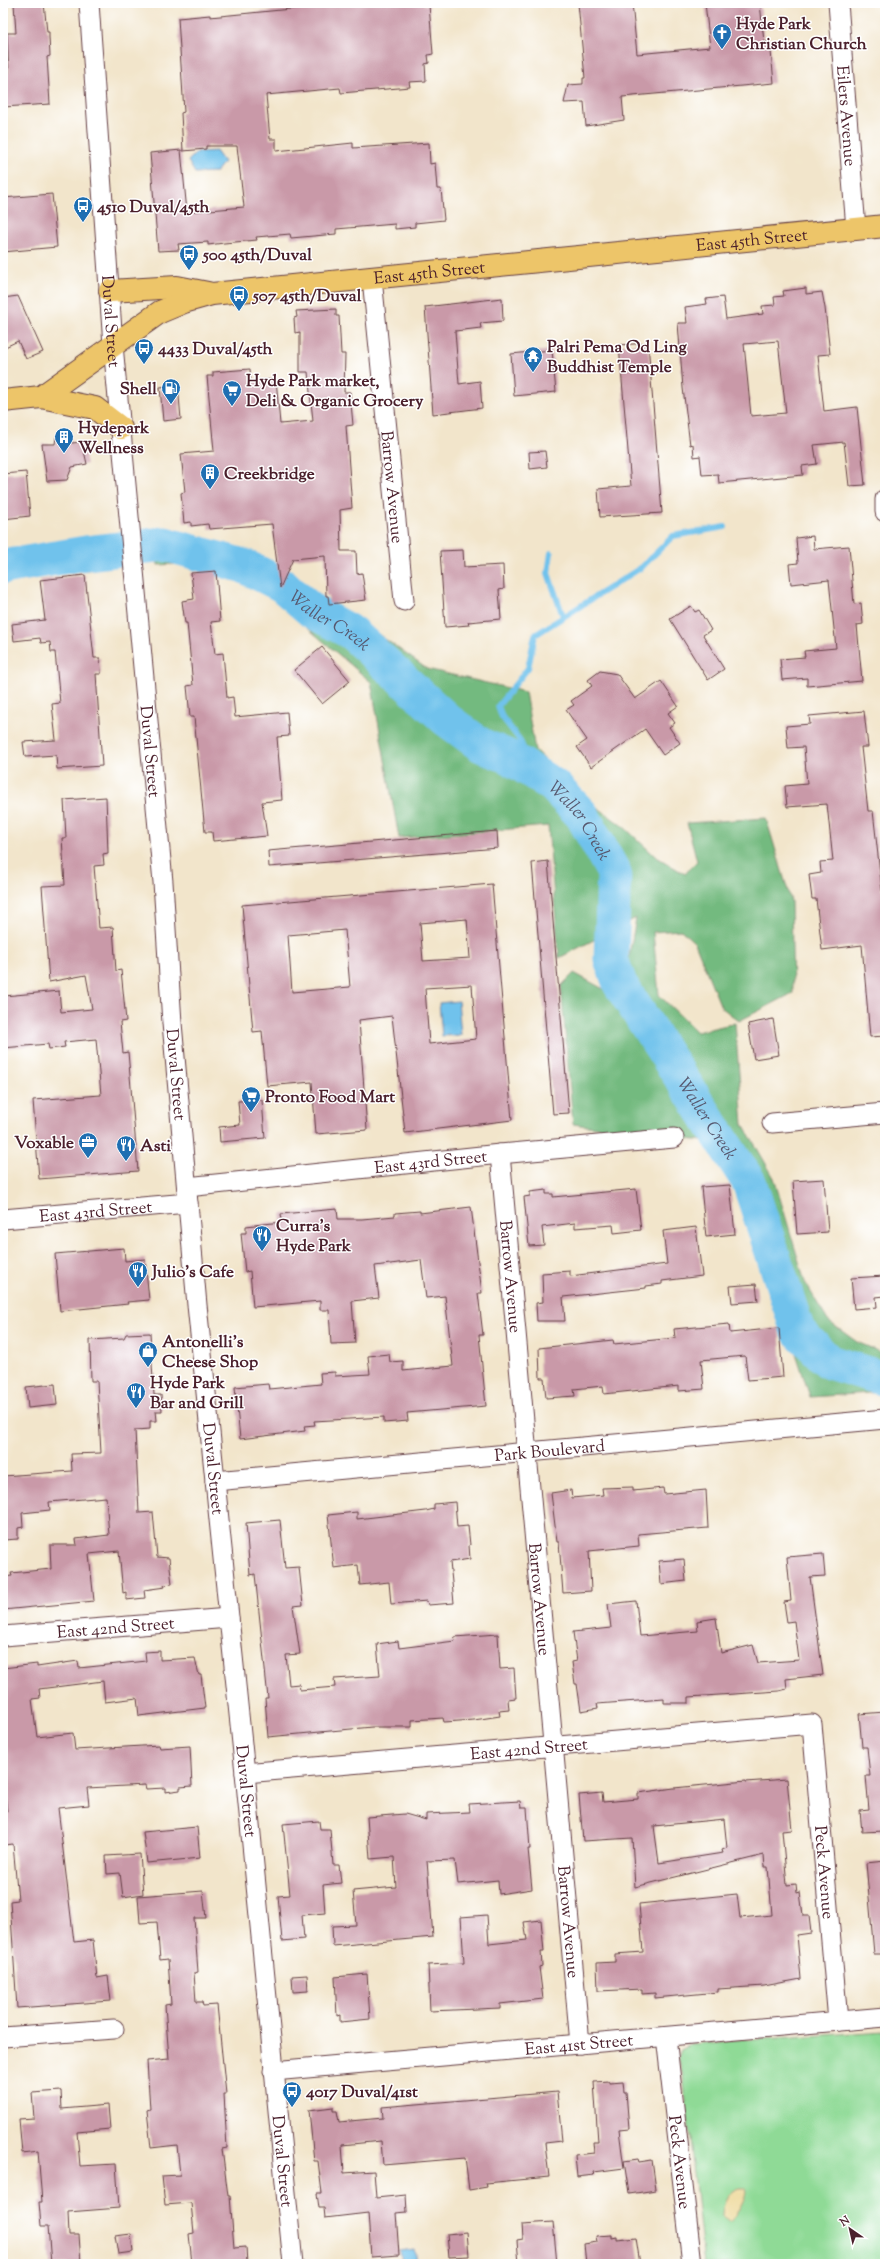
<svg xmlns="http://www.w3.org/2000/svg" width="888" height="2267" font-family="'Sorts Mill Goudy',serif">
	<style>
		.green { fill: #8fda96; stroke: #6c7c60 }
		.forest { fill: #73ba7f; stroke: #5e6c55 }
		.sand { fill: #eeda9e; stroke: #9c7c64 }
		.water { fill: #70c2ec; stroke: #5d708c }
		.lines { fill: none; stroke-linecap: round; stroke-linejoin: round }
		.stream { stroke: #70c2ec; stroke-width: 6 }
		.river { stroke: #70c2ec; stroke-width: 35 }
		.building { fill: #c999a8; fill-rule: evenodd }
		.minor-casing { stroke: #633d43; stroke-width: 21 }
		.major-casing { stroke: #633d43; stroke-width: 24 }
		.minor { stroke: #fff; stroke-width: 19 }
		.major { stroke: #edc569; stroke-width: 22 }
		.labels { text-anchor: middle; stroke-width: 3; stroke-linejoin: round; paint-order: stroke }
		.poi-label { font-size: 17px; font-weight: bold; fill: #4a1f2b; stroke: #fff; text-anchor: start }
		.street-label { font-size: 17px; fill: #4a1f2b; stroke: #fff }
		.water-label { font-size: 18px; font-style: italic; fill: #57586f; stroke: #fff }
	</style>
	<rect width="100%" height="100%" fill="#fff"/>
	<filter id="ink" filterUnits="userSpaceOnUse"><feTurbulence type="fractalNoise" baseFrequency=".025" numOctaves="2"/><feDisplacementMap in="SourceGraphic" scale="8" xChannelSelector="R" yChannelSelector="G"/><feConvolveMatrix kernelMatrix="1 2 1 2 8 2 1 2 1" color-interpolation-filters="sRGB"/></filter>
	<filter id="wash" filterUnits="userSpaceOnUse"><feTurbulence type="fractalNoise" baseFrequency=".012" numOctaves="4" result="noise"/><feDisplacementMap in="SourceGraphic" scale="16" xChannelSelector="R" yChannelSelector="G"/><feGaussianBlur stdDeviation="0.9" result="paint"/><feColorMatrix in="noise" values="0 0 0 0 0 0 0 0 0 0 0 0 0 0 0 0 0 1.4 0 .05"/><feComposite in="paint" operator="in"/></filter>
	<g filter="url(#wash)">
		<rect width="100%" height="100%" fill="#f2e5cb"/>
		<path class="green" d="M885,2031V2264H704L683,2075L678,2057L681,2049L690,2044Z"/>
		<path class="forest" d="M155,530L269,567L321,601L364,624L427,669L525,692L535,750L582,796L624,827L655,856L685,874L697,861L687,823L766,818L791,901L793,993L739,1021L721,1007L695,943L681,930L653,932L659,995L697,1032L735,1023L743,1124L774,1178L805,1282L828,1321L857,1342L885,1354V1392L810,1397L747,1200L710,1142L573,1124L561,986L574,973L607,991L630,989L628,962L636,918L559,958L548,826L399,838L371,682L238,569L193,563L158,565Z
			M107,535V567L3,582V552L52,546Z"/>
		<path class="sand" d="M740,2188H746C750,2195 736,2217 729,2221L722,2216C722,2205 728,2191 740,2188Z"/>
		<path class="water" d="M216,151L224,162L216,172L195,173L188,161L197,152Z
			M458,1001L461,1035L442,1036L439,1003Z
			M414,2249L416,2263L399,2264L402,2263L400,2251Z"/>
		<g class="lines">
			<path class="stream" d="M551,553L548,573L563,616
				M534,772L519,739L502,717L498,706L528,668L535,635L642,567L673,536L725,527"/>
			<path class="river" id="s1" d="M3,567L86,553L165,544L244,566L282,585L312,611L352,633L447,720L481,745L509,757L553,785L582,815L614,873L611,959L620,984L749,1182L798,1331L829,1362L885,1379"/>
		</g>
		<g id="blocks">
			<path class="building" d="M14,3H44L47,32H49V37L50,56L47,57L50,104L3,107V73H9L7,33H16Z
				M300,3H424V5H429L433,54L428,55L429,63L425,64L426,81L409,82L410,87L341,93L340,88L266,95L270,139H276V151L353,143V148L429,143L430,164L435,163L437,189H441L444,220L415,223V227L395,229V224L336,229V234L291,238L290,234L256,237L257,240L224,243L208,245V242L178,244L179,250L158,251L150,153L181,150L187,212L244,207L237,146H206V149L183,151L181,113L184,112L178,18L210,15V17L301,8Z
				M578,3H632L637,54L710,47L705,3H760L764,42L770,41L774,83L622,97L624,120L586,126L584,102L564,103L568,85L583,84V78H585Z
				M52,194L57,247L3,252V198Z
				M806,288V294L822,292L825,308L830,354L818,355L824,411L857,407L865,485L849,486L844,442L814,445L817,464L802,466L803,475L719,483L718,474L702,475L700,456L694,457L693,444L690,445L683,388L678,323H687L685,307L707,304L706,299L723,297L726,319L763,314L762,306L775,305L774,297L784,296L783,291ZM778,341L786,413L751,416L744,344Z
				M18,296L43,352L26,359L18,341L3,348V298Z
				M502,298L503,321L480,323L481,328L455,331L459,384L480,381L482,408L433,414L425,307Z
				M336,309V316H339L341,354H345L344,392H350L353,425L346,426L352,508L340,510L341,551H356L357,574L362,573L366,600L329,604L328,596H326L325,556L293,559L280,588L272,524L209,529L208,524L191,526V522L184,523L181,493L185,492L181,454L214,451L207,376H213V372L250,369L251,381L276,379L280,424L313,421L308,372H300V332L295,333L294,318L297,317L296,311Z
				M648,343L662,513L600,517L598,489L631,486L619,345Z
				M552,350L556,392L514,396L511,354Z
				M178,385L181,419L163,421L160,387Z
				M69,435L72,443L82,442L87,464L72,467L67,480L47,481L42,444H55L56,437Z
				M545,451L547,467L530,469L529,452Z
				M26,472L30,516L3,519V474Z
				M813,536L814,549L849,546L854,604L861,603L863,624L857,625L862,681L807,686V678L782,680L780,659L805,657L804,651L836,648L829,580L791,584L789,564L798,563L796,538Z
				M463,550L464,567L503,565L504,589L499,590L501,619L468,622L469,625L445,627L440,551Z
				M216,571L220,621L211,622L215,654L223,653L227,698L233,697L235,717L287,712L289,736L277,737L282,800L262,802L267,836L213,841L212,832H205L194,717H190L187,686L193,685L187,623H185L182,601L194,599L191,573Z
				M85,575L94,658H100L101,674H96L102,766L57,769L56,755L25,757L23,742L56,740L52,704L60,703L55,652H51L50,642L41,643L40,638L14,641L12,624L45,620L40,580Z
				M691,606L695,612L699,610L711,630L703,635L724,669L708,680L670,619Z
				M322,647L350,681L322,704L294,670Z
				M600,671L617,674L635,699L661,681L678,706L668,713L675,723L669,727L680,743L663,755L645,729L591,767L577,747L587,740L566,710L574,705L571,701L592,686L588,680Z
				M864,711L868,747H861L868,811H873L882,891L885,890V1036L870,1037L862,945L822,950L816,899H812L809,875L821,873L820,862L833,861L827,804L787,807L785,786L807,784L804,747L788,748L786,726L810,724L809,716Z
				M106,797L108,853L103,854L104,865L94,866L99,928L113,927L116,971L121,970L126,1021L120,1022L123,1053L128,1052L138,1171L39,1179L33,1100L101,1095L96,1039L64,1042L65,1047L49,1049L48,1044L3,1048L4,996L59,991L61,1012L92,1009L86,975L49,982L42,886L65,885L62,838H66L64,800Z
				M497,831L498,848L269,867L268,851Z
				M548,861L569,1113L553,1114L532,863Z
				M492,884L512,1120L405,1133L392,1016L359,1020L367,1130L316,1134L312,1082L267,1086L262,1031L253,1032L242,905ZM467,919L470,958L423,961L420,923ZM345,930L350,987L292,992L288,935ZM472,985L476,1039L429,1044L425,988Z
				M773,1019L779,1055L754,1059L748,1024Z
				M262,1100L265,1138L220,1142L219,1127L240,1125L238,1101Z
				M824,1179L828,1232L797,1234L793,1181Z
				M730,1185L735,1234L706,1237L701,1187Z
				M636,1189L641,1230L614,1233L613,1225L575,1228V1223L542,1227L544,1245L529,1246L524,1197L530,1196V1192L546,1190V1194H553V1197Z
				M471,1207L482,1293H478L483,1335H479L486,1406L407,1413L408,1421L384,1423V1417L314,1421L315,1425L304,1426L305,1431L240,1439L235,1387L268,1384L269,1389L321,1384L320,1373L335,1372V1376L370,1374L368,1356L389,1354L390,1362L403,1361V1371L453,1366L445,1296L426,1298L421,1260L375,1266L379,1298L352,1301L355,1343L331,1344L329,1310H320V1301L253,1307L250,1271L245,1272L241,1233H246V1226L282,1222L281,1214L337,1209L338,1219H362L395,1216V1213L420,1211V1213Z
				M696,1227L702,1276L662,1281V1284L646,1286V1288L563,1297L565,1321H537L536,1303L543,1302L542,1273L570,1271V1276L667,1264L663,1231Z
				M124,1248L125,1261L145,1259L149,1300L127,1302L128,1304L60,1311L55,1254Z
				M885,1276V1296L876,1297L877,1307L854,1309L851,1278Z
				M756,1284L758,1301L732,1303L730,1286Z
				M729,1324L730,1333L779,1328L783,1377L748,1380L745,1356L701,1360L704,1389L679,1391V1386L604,1394L603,1386L574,1389L575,1396L546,1398L544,1378H540L539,1348L613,1340L614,1344L675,1338L674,1329Z
				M150,1333L154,1395H161L162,1411H156L157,1421H150V1429L135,1430L139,1513L153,1512L157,1557L169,1558L172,1584L164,1585L165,1587L144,1590L145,1598L126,1600V1592L123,1593L119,1551L89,1554L94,1601L3,1610V1577L12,1576L11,1573L51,1569L50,1545H77L76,1539L109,1535L106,1497L49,1502L50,1510L22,1513L23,1527L18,1528V1539L3,1540V1476L72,1471L71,1454L101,1453L97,1381H91L90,1340L124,1338L126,1334Z
				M55,1384L57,1405L28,1408L26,1387Z
				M633,1487V1491L663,1488L664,1494L706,1490L708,1528L638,1534L639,1546L589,1551L591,1591L563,1593L559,1542H557L551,1493L571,1490L572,1498L603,1495L602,1488Z
				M455,1502L457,1527L468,1526L470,1545H469L470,1559L450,1562L454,1603L428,1605L427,1601L391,1604L389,1582L360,1585L358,1565L334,1568L328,1515L357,1512V1519L426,1511L434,1509V1504Z
				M280,1520L285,1568L299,1567L303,1605L293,1606L300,1654L286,1655L289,1685L299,1684L300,1690L335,1687L334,1679L380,1676L377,1644L398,1641L399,1648L455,1641L454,1637L498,1634L500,1669L514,1668L516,1698L508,1699L509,1710L499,1711L500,1716L474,1720L444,1722L443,1718L412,1720V1727H372L268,1737L265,1698H268L255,1574L250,1575L246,1523Z
				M823,1554L825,1576L810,1577L823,1675L786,1679L787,1689L779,1691L689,1697V1703H664V1699L597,1704L598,1708L581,1711L577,1684H575L572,1662L577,1661L573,1632L611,1628L608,1604L636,1601L640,1636L698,1631L697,1621L716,1618L721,1653L753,1645L758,1663L799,1660L794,1621L787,1622L784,1602L791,1601L787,1557Z
				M684,1559L686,1581L661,1584L659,1561Z
				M160,1651V1660L195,1658L199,1675H201L205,1708L139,1716L137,1698L105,1702L103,1681L39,1689L40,1698L32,1699L37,1737L73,1733L75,1750L159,1745L160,1748L190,1746L192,1786L180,1787V1790L165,1792V1788L146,1789L145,1785L87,1788L89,1805L58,1808L74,1942L93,1940L97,1978L108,1976L111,2001L17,2008L10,1901L18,1900L13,1844L4,1845L3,1830V1811H7L3,1777V1668L37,1664V1667L78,1661L79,1668L146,1661L145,1652Z
				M885,1712V1831L862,1832L860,1811L869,1810L866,1776H870L867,1747H862L859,1714Z
				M787,1779L792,1830L782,1831L787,1885L796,1884L797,1893L800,1892L803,1916H809L811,1933L797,1935L801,1979L764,1986L718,1989V1992L655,1998V1993L642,1994V1989L598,1991L597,1963L615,1962V1954L643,1952L639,1904L737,1894L740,1918L772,1915L768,1867H765L764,1855L635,1887L632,1838L583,1841L579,1795L602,1793L603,1802L638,1799V1793L674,1788L746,1781V1782ZM724,1819L727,1848L722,1850L723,1853L659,1863L654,1826Z
				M520,1801L521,1808H527L530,1849H528L532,1889L499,1894L498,1880L458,1884L455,1860L427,1861L433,1937L333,1946L332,1926L356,1925L353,1891L396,1887L394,1857L370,1859L367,1817L405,1814L426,1820V1814L470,1812L469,1804Z
				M319,1821L320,1829H330L333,1865H339L341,1883L323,1885L325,1913L302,1915L304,1939L282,1941L278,1896L290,1895L283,1824Z
				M197,1827L200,1858L147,1863L143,1832Z
				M140,1854L143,1894L123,1897L120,1873L107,1874L106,1856Z
				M885,1861V1954H874L866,1863Z
				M203,1891L206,1918H194L198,1972L194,1973L196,2002H202L203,2006L217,2005L226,2094H224L227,2148L222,2149L228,2196H230L234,2248L246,2247L247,2264H192L189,2234L194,2233L191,2203L165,2205L162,2176L180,2175L177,2145L151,2148L147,2110L150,2109L147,2061L169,2059L165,2005L171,2004L168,1959L160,1960L157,1922L140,1923L138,1896Z
				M487,1915L489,1944L527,1940L524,1922L541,1920L544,1952H541L542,1966L539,1967L543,1999L500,2004V2008L430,2011L428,1965L464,1963L461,1917Z
				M367,1974L370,2019L340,2022V2015L337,2016L335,1977Z
				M307,1975L308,1991L293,1992L292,1976Z
				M610,2081V2083L623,2082L624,2092H626L629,2129L619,2130L624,2168L593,2172L594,2175L577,2177L575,2155L594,2153L593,2142H598L594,2082Z
				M61,2091L62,2109L108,2105L110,2129L77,2132L80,2166L116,2164L119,2208L68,2212L69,2235H79L81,2264H51L48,2226H41L39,2202H42L38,2151L22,2153L19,2119L34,2118L32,2093Z
				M557,2092L562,2141L545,2143L549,2177L486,2183L487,2187L469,2190L465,2158L383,2165L381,2141L342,2145L344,2173L374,2171L376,2198L406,2195L407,2212L396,2213L399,2255L371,2257L368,2213L325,2218L324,2208H319L317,2193H322L318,2161H314L309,2110L333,2107V2111H337L339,2122L383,2118L382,2107Z
				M638,2159L639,2162L652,2160L656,2190L629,2194L624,2161Z
				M553,2222L557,2264H519L517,2240L523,2239L522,2224Z
				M467,2232L469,2256L449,2257L447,2234Z
				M131,2234L133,2252L118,2254L115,2236Z
				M612,2235V2238L617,2237V2240L636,2238L640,2264H586L584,2244L597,2242L596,2236Z"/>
		</g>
	</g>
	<g filter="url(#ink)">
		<use href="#blocks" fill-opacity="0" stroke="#633d43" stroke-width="1"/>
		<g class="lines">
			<g class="minor-casing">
				<g id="minor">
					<path id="s2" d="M89,3L113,345L163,882L172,1023L197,1305L245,1773L293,2264"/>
					<path id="s3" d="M838,3L856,229"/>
					<path id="s4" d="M372,278L404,601"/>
					<path d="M885,499V512"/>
					<path d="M772,1123L885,1113"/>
					<path id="s5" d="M500,1154L580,2044"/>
					<path id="s6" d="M187,1187L500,1154L674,1138"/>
					<path id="s7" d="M3,1219L188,1203"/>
					<path id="s8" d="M215,1481L885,1419"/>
					<path id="s9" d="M3,1636L229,1618"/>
					<path id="s10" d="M245,1773L812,1724L838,2021"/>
					<path d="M3,2037L114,2029"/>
					<path id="s11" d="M666,2037L692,2264"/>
					<path id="s12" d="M273,2071L885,2017"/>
				</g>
			</g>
			<g class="major-casing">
				<g id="major">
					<path d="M110,291L177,287L208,293"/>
					<path d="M41,397L95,408L121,428"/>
					<path id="s13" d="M3,401L41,397L160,312L184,302L212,294L885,226"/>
				</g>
			</g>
			<use href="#minor" class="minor"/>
			<use href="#major" class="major"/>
		</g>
	</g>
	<defs>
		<g id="church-pin" transform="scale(1)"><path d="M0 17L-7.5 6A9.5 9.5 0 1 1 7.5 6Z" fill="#1f6fb2" stroke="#fff"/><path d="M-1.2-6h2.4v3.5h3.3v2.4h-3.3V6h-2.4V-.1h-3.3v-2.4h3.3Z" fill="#fff"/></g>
		<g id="bus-pin" transform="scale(1)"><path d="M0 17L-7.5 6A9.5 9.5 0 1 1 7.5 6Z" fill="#1f6fb2" stroke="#fff"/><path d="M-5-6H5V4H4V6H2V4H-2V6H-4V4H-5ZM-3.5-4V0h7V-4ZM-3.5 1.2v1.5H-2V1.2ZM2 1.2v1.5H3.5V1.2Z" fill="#fff"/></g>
		<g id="temple-pin" transform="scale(1)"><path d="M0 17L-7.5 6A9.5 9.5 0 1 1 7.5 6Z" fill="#1f6fb2" stroke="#fff"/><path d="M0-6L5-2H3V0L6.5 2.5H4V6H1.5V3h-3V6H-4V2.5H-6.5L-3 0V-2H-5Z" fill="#fff"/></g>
		<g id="fuel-pin" transform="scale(1)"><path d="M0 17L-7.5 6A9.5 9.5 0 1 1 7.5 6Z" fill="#1f6fb2" stroke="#fff"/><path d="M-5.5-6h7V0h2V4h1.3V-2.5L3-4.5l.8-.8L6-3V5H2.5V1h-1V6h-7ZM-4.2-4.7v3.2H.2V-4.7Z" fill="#fff"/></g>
		<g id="supermarket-pin" transform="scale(1)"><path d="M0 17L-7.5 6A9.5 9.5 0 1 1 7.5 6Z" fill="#1f6fb2" stroke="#fff"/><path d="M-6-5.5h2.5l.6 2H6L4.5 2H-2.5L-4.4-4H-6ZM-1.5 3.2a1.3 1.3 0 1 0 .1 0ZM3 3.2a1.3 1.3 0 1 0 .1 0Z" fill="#fff"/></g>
		<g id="building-pin" transform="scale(1)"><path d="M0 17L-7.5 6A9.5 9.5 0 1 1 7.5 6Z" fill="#1f6fb2" stroke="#fff"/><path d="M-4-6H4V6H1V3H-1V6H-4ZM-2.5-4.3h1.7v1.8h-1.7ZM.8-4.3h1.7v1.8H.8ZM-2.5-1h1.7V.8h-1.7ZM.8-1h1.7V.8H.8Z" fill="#fff"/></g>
		<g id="office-pin" transform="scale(1)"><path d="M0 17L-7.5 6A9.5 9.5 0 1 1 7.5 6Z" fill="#1f6fb2" stroke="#fff"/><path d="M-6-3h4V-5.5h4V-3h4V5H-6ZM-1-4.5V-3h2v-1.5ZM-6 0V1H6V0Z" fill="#fff"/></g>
		<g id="restaurant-pin" transform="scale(1)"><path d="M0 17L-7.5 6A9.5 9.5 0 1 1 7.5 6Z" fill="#1f6fb2" stroke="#fff"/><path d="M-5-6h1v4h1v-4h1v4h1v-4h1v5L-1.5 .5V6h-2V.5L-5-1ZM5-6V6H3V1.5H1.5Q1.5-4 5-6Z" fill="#fff"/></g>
		<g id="shop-pin" transform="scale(1)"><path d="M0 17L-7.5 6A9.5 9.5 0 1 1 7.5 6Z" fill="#1f6fb2" stroke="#fff"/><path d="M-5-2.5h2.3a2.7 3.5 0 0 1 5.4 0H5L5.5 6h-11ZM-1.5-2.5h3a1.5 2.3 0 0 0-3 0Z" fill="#fff"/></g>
	</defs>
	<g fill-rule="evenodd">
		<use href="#church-pin" x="722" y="33"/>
		<use href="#bus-pin" x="83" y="206"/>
		<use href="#bus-pin" x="189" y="254"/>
		<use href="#bus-pin" x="239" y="295"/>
		<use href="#bus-pin" x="144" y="348"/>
		<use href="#temple-pin" x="533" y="356"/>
		<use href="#fuel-pin" x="171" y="388"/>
		<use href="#supermarket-pin" x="232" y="390"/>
		<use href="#building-pin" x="64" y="437"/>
		<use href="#building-pin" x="210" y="473"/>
		<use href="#supermarket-pin" x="251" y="1096"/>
		<use href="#office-pin" x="88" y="1142"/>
		<use href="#restaurant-pin" x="126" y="1145"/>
		<use href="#restaurant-pin" x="262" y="1235"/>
		<use href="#restaurant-pin" x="138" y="1271"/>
		<use href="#shop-pin" x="148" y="1351"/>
		<use href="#restaurant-pin" x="136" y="1392"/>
		<use href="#bus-pin" x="292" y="2091"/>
	</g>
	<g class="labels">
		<g class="poi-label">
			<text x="736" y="29">Hyde Park<tspan x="736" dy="20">Christian Church</tspan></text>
			<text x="97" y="212">4510 Duval/45th</text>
			<text x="203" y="260">500 45th/Duval</text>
			<text x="253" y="301">507 45th/Duval</text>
			<text x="547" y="352">Palri Pema Od Ling<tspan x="547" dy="20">Buddhist Temple</tspan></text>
			<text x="158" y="354">4433 Duval/45th</text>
			<text x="246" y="386">Hyde Park market,<tspan x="246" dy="20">Deli &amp; Organic Grocery</tspan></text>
			<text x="157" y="394" text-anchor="end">Shell</text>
			<text x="78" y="433">Hydepark<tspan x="78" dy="20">Wellness</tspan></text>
			<text x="224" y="479">Creekbridge</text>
			<text x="265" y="1102">Pronto Food Mart</text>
			<text x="74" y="1148" text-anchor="end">Voxable</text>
			<text x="140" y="1151">Asti</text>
			<text x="276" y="1231">Curra's<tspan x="276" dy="20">Hyde Park</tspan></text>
			<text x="152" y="1277">Julio's Cafe</text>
			<text x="162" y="1347">Antonelli's<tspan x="162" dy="20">Cheese Shop</tspan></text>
			<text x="150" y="1388">Hyde Park<tspan x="150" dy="20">Bar and Grill</tspan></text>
			<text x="306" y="2097">4017 Duval/41st</text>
		</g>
		<g class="street-label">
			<text dy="6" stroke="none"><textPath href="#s3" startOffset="113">Eilers Avenue</textPath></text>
			<text dy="6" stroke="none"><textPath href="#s13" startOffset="782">East 45th Street</textPath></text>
			<text dy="6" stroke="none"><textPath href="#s13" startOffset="458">East 45th Street</textPath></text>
			<text dy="6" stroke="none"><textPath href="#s2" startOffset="319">Duval Street</textPath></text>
			<text dy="6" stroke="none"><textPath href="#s4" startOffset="210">Barrow Avenue</textPath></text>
			<text dy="6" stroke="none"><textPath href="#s2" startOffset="751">Duval Street</textPath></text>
			<text dy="6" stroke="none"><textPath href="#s2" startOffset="1075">Duval Street</textPath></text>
			<text dy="6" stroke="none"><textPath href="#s6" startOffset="245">East 43rd Street</textPath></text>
			<text dy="6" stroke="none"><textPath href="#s7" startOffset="93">East 43rd Street</textPath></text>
			<text dy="6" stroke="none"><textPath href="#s5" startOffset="123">Barrow Avenue</textPath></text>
			<text dy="6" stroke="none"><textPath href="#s8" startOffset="336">Park Boulevard</textPath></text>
			<text dy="6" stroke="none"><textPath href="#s2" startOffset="1471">Duval Street</textPath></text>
			<text dy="6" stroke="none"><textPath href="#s5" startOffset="447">Barrow Avenue</textPath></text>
			<text dy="6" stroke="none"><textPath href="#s9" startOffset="113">East 42nd Street</textPath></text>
			<text dy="6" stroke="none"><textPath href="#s10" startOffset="285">East 42nd Street</textPath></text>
			<text dy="6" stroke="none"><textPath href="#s2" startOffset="1795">Duval Street</textPath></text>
			<text dy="6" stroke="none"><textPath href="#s10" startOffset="718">Peck Avenue</textPath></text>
			<text dy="6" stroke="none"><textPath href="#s5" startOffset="771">Barrow Avenue</textPath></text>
			<text dy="6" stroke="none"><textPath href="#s12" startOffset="307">East 41st Street</textPath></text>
			<text dy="6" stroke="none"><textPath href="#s2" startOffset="2167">Duval Street</textPath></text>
			<text dy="6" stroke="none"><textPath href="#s11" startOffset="126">Peck Avenue</textPath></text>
		</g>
		<g class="water-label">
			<text dy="6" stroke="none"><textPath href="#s1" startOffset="348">Waller Creek</textPath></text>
			<text dy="6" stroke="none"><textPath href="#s1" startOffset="672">Waller Creek</textPath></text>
			<text dy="6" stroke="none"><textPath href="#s1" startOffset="1008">Waller Creek</textPath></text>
		</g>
	</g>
	<rect width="888" height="2267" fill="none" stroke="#fff" stroke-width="16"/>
	<g transform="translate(850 2229) rotate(326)" stroke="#ffffff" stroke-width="3" paint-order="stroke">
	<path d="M0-3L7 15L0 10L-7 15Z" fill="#4a1f2b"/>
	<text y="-6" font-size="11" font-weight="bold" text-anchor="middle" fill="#4a1f2b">N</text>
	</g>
</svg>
